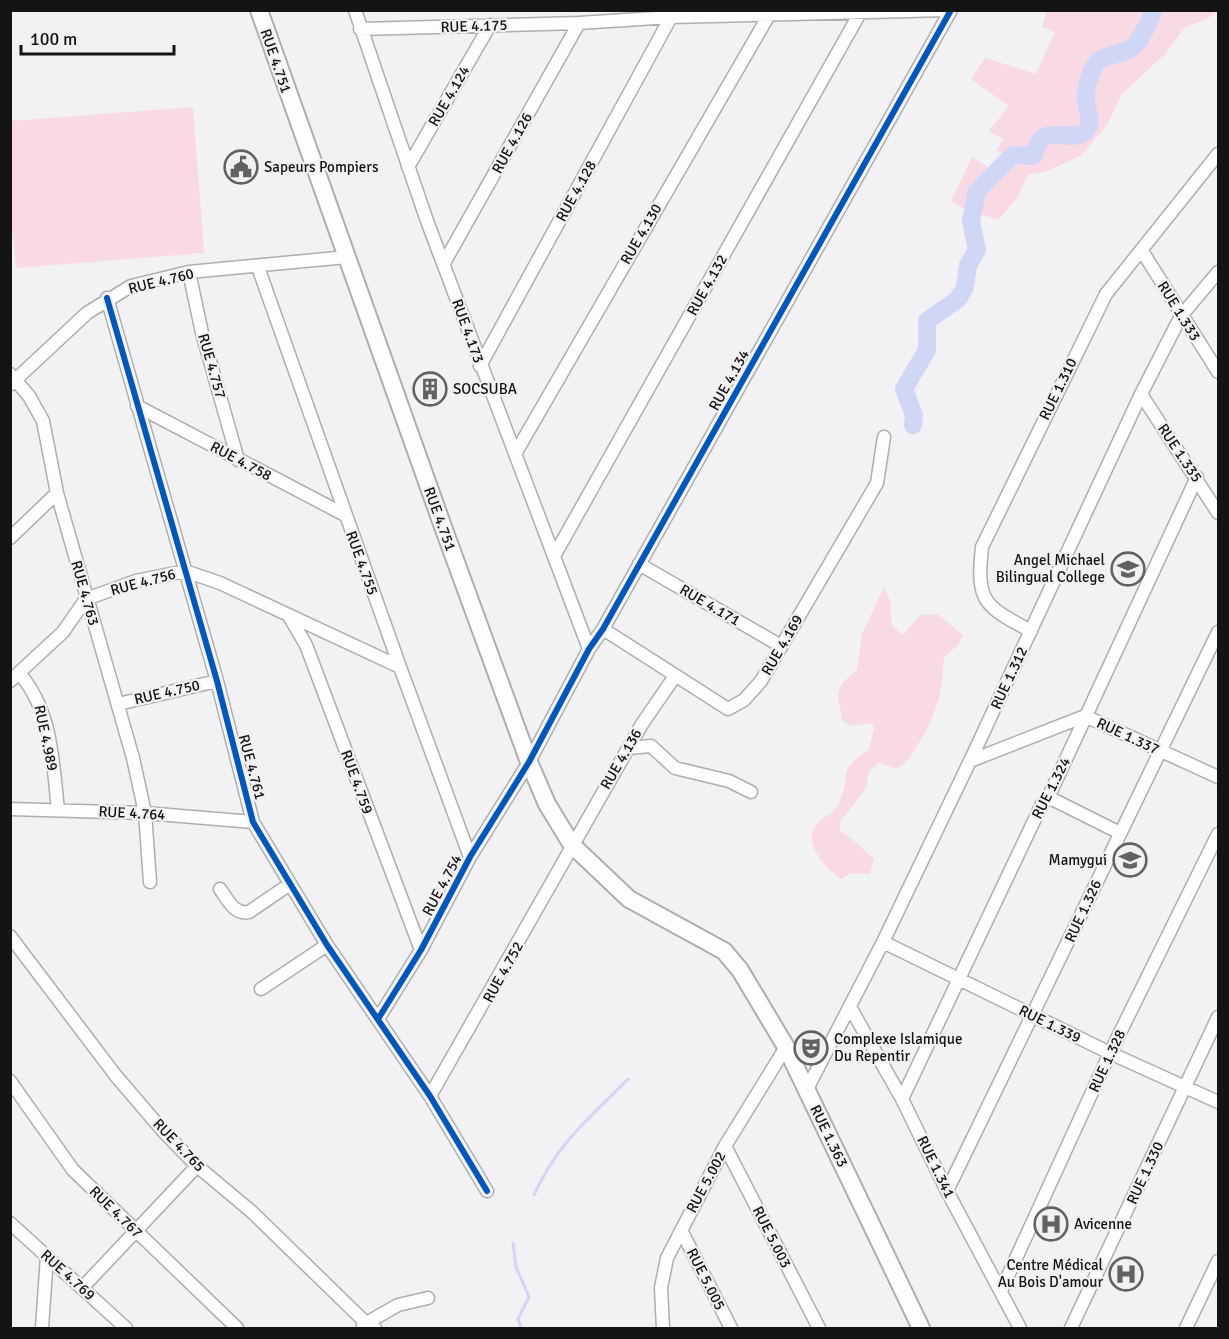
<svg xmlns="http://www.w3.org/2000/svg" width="1229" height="1339" font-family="Signika,sans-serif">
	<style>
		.green { fill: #f9d9e4 }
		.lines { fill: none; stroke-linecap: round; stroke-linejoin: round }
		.stream { stroke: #d0d6f6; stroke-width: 3 }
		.river { stroke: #d0d6f6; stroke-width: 18 }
		.minor-casing { stroke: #aeadaf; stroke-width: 15 }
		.secondary-casing { stroke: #aeadaf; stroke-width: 20 }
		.minor { stroke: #fdfdfd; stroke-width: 12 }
		.secondary { stroke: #fdfdfd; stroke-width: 16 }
		.cycleway-casing { stroke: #f3f0f4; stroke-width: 10 }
		.cycleway { stroke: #0057b8; stroke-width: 6 }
		.labels { text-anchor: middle; stroke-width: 4.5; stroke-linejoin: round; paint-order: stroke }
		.street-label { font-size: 15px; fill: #151415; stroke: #f3f0f4 }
		.poi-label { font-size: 15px; fill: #151415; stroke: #f3f0f4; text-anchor: start }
	</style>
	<rect width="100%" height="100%" fill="#f2f1f3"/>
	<path class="green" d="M1047,10L1217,11L1207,19L1185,27L1166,53L1122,94L1107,125L1082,155L1047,171L1028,175L1017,198L999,219L972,213L951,201L972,157L997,173L1009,158L997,150L1003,139L989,131L1009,106L971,79L985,58L1036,74L1055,32L1042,27Z
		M193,107L204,253L16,268L10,204L11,121Z
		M884,587L890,601L892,626L903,635L920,615L937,614L963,635L959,644L944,657C941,694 939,709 920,741C912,754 909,761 896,769L879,763L869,770L866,788L840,822V831L851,838L874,859L870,874L851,873L841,879C827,869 802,844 816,825C824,815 834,815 839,803C854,772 833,774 869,749L874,728L871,723L852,726L843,721C837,693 833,689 857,670L862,634Z"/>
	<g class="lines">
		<path class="stream" d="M534,1195C558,1142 589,1119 628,1079
			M513,1243L516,1267L529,1297L518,1319L521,1328"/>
		<path class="river" d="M913,425L914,415L904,389L927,350V321L958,299L965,287L968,265L977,250L971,221L977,191L1010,158L1014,155L1033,156C1036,151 1037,143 1041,139C1052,129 1074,142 1086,131C1093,124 1087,109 1086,100C1085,89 1089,78 1093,68C1102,52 1120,57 1133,47C1143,38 1148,22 1154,10"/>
		<g class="minor-casing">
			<path id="minor" d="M355,10L427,221L589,649
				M360,29L579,23L671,17L947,10
				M408,167L490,25
				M1142,251L1218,372
				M444,263L579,23
				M258,267L400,667L470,857
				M189,272L202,333L238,460
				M107,298L217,681L253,822L327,945L430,1096L487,1191
				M480,366L671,17
				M10,374L29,396L43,421L57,493L133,758L145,813L150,882
				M11,384L87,313L131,286L189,272L347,257
				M1141,394L1218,513
				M137,406L345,515
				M515,454L769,15
				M10,538L57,493
				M554,556L860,13
				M639,564L781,646
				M289,616L306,645L421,950
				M603,629L728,709L744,700L761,681L877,483L884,437
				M1031,631C984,606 976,602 982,547L1106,294L1218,154
				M19,673C52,710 53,763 58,810
				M10,681L63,632L86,599L136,581L185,571L220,583L400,667
				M118,704L217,681
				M628,748L651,746L675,768L729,781L751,792
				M970,761L1085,716L1218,777
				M1047,800L1052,799L1120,833
				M10,809L145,813L253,822
				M220,889C228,900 234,915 249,912L290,884
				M10,936L116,1076L164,1132L197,1166L252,1212L366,1323L375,1328
				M883,942L1110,1053L1218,1102
				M261,989L327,945
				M850,1007L902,1099L947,1191L1020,1328
				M378,1019L421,950L470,857L529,762L589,649L603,629L951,10
				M10,1081L73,1170L237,1328
				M807,1089L883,942L970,761L1141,394L1181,316L1218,272
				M430,1096L642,724L675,676
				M902,1099L1042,804L1047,800L1197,477
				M725,1146L819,1328
				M947,1191L1218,632
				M10,1223L126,1328
				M681,1230L731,1328
				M83,1287L197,1166
				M1001,1291L1110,1053L1218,834
				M363,1325L398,1305L428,1298
				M42,1328L47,1256
				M663,1328L661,1288L667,1258L725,1146L786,1047
				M1071,1328L1218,1017
				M1186,1328L1218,1261"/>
		</g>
		<g class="secondary-casing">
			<path id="secondary" d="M259,10L442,524L529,762L547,804L572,845L629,899L724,951L740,970L786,1047L921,1328"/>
		</g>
		<use href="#minor" class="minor"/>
		<use href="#secondary" class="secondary"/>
		<g class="cycleway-casing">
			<path id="cycleway" d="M107,298L217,681L253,822L327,945L430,1096L487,1191
				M378,1019L421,950L470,857L529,762L589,649L603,629L951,10"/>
		</g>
		<use href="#cycleway" class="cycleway"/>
	</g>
	<defs>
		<g id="civic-ring" transform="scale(1.725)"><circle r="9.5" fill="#f3f0f4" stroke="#626163" stroke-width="1.5"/><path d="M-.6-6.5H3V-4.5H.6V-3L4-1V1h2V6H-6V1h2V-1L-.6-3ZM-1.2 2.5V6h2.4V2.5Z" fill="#626163"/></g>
		<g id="building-ring" transform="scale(1.725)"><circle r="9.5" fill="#f3f0f4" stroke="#626163" stroke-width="1.5"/><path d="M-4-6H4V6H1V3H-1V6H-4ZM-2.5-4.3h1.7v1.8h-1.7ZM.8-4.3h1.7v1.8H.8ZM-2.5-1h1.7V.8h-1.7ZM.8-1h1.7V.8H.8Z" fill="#626163"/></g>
		<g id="school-ring" transform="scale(1.725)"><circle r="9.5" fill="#f3f0f4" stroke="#626163" stroke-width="1.5"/><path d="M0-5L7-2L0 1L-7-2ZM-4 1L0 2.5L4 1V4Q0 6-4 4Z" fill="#626163"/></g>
		<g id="theatre-ring" transform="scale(1.725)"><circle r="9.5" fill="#f3f0f4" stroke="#626163" stroke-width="1.5"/><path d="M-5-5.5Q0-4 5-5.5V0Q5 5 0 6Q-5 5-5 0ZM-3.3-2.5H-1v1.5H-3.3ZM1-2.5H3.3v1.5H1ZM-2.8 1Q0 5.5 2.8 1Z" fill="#626163"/></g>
		<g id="hospital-ring" transform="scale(1.725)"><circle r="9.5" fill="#f3f0f4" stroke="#626163" stroke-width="1.5"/><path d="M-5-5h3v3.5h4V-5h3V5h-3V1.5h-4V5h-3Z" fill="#626163"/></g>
	</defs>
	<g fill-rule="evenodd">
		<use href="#civic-ring" x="241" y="167"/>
		<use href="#building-ring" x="430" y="389"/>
		<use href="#school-ring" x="1128" y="569"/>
		<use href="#school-ring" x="1130" y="860"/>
		<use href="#theatre-ring" x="811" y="1048"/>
		<use href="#hospital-ring" x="1051" y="1224"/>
		<use href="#hospital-ring" x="1126" y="1274"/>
	</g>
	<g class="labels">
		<g class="street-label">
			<text transform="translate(474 26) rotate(-2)" y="5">RUE 4.175</text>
			<text transform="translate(276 61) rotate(71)" y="5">RUE 4.751</text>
			<text transform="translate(449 96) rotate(-60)" y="5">RUE 4.124</text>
			<text transform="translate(512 143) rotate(-61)" y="5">RUE 4.126</text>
			<text transform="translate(576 191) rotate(-61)" y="5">RUE 4.128</text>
			<text transform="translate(641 234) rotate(-60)" y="5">RUE 4.130</text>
			<text transform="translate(161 281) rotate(-14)" y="5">RUE 4.760</text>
			<text transform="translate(707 285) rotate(-61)" y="5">RUE 4.132</text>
			<text transform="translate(1179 311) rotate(58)" y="5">RUE 1.333</text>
			<text transform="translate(468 331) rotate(70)" y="5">RUE 4.173</text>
			<text transform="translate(212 366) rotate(74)" y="5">RUE 4.757</text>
			<text transform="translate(729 380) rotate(-61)" y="5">RUE 4.134</text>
			<text transform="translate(1058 389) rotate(-64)" y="5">RUE 1.310</text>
			<text transform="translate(1180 453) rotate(56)" y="5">RUE 1.335</text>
			<text transform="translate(241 461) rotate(28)" y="5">RUE 4.758</text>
			<text transform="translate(440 519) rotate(70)" y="5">RUE 4.751</text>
			<text transform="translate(362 563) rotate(70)" y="5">RUE 4.755</text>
			<text transform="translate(143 582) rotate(-15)" y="5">RUE 4.756</text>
			<text transform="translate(85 593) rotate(74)" y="5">RUE 4.763</text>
			<text transform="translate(710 605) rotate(30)" y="5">RUE 4.171</text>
			<text transform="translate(782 645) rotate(-60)" y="5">RUE 4.169</text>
			<text transform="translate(1009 678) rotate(-65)" y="5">RUE 1.312</text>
			<text transform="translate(167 692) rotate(-13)" y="5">RUE 4.750</text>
			<text transform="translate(1128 736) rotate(25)" y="5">RUE 1.337</text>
			<text transform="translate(46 738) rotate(78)" y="5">RUE 4.989</text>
			<text transform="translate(621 759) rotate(-60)" y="5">RUE 4.136</text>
			<text transform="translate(252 767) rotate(75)" y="5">RUE 4.761</text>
			<text transform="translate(357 782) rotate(70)" y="5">RUE 4.759</text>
			<text transform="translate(1051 788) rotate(-63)" y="5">RUE 1.324</text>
			<text transform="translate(132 813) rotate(3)" y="5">RUE 4.764</text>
			<text transform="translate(442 885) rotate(-62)" y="5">RUE 4.754</text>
			<text transform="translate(1083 911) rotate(-65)" y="5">RUE 1.326</text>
			<text transform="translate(503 972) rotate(-61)" y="5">RUE 4.752</text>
			<text transform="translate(1050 1024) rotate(26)" y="5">RUE 1.339</text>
			<text transform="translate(1107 1061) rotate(-65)" y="5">RUE 1.328</text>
			<text transform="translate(829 1136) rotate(64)" y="5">RUE 1.363</text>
			<text transform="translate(179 1145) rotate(46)" y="5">RUE 4.765</text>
			<text transform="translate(936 1167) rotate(64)" y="5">RUE 1.341</text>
			<text transform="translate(1145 1173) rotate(-65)" y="5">RUE 1.330</text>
			<text transform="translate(706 1182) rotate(-62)" y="5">RUE 5.002</text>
			<text transform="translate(116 1212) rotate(44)" y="5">RUE 4.767</text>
			<text transform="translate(772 1237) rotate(63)" y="5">RUE 5.003</text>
			<text transform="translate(68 1275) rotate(42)" y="5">RUE 4.769</text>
			<text transform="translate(706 1279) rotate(63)" y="5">RUE 5.005</text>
		</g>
		<g class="poi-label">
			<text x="264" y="172">Sapeurs Pompiers</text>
			<text x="453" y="394">SOCSUBA</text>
			<text x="1105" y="565" text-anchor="end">Angel Michael<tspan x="1105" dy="17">Bilingual College</tspan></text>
			<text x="1107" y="865" text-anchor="end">Mamygui</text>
			<text x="834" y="1044">Complexe Islamique<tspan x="834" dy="17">Du Repentir</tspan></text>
			<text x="1074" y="1229">Avicenne</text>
			<text x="1103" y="1270" text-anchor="end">Centre Médical<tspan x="1103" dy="17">Au Bois D'amour</tspan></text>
		</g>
	</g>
	<rect width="1229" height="1339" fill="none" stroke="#151415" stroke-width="24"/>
	<path d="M21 45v9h153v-9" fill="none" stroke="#151415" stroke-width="3"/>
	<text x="30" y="45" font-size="18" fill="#151415" stroke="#f3f0f4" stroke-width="4.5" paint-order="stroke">100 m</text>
</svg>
